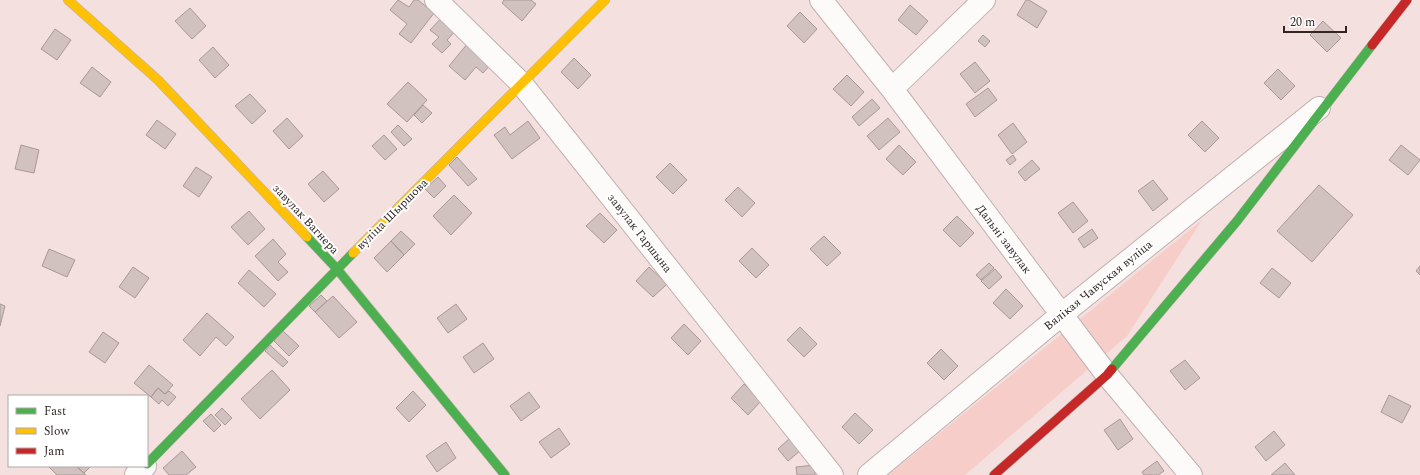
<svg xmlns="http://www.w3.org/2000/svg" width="1420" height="475" font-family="Spectral,serif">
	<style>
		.green { fill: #f6cdc9 }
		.building { fill: #d1c2c0; stroke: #a89998 }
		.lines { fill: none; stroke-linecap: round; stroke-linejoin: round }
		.street-casing { stroke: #c0b1af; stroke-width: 24 }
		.fast-casing { stroke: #c0b1af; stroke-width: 10 }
		.slow-casing { stroke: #c0b1af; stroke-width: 10 }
		.jam-casing { stroke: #c0b1af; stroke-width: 10 }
		.street { stroke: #fdfafa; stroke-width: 22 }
		.fast { stroke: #4caf50; stroke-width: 9 }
		.slow { stroke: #ffc107; stroke-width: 9 }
		.jam { stroke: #c62828; stroke-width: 9 }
		.labels { text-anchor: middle; stroke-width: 4; stroke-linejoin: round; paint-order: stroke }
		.street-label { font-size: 12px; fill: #322524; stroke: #fff }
	</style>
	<rect width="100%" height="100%" fill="#f4e0de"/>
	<path class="green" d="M1202,220L1127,336L965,475H888Z"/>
	<path class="building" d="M398,0L409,7L414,0H418L434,13L411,43L399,34L407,24L390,10Z
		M504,0H531L536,4L522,21L502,3Z
		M1026,0H1029L1047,11L1037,28L1017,15Z
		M910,5L928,21L916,35L898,20Z
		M190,8L206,26L192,39L175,21Z
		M800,12L817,29L804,43L787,26Z
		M446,13L460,26L447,40L451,44L442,53L432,44L439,37L430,30Z
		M1323,21L1341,38L1327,52L1310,35Z
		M55,29L71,40L57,60L41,49Z
		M983,35L990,41L985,47L978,41Z
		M468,43L492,63L483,73L476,67L465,80L449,66Z
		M213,47L229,65L215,78L199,60Z
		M574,58L591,75L578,89L561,72Z
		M975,62L990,81L975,93L960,74Z
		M92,67L111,82L100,97L80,83Z
		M1278,69L1295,86L1281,100L1264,83Z
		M847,75L864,92L851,106L833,89Z
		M408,82L427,100L407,122L387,104Z
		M988,88L997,100L975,117L966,104Z
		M250,94L266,111L252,124L235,106Z
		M872,99L880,108L859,126L852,117Z
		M423,105L432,113L422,123L414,115Z
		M287,118L303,136L289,149L273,131Z
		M888,118L900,132L879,150L867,136Z
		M157,120L176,134L165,149L146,135Z
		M528,121L540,138L512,159L494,135L505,127L510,135Z
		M1202,121L1219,138L1205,152L1188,135Z
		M1013,123L1027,142L1012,154L998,135Z
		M398,125L412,139L404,146L391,132Z
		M384,135L397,149L385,160L372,146Z
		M21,145L39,150L34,173L15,169Z
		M899,145L916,162L903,175L886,159Z
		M1401,145L1420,160L1408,175L1389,160Z
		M1013,155L1016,160L1010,165L1006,160Z
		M457,157L477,179L468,186L449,165Z
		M1032,160L1040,169L1025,181L1018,172Z
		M670,163L687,180L673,194L656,177Z
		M196,167L212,177L199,197L183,186Z
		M323,171L339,189L324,202L308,184Z
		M438,177L446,186L434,198L425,189Z
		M1153,180L1168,199L1153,211L1138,191Z
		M1319,185L1353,215L1312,262L1277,231Z
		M738,187L755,203L742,217L725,200Z
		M454,195L472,213L451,235L433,216Z
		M1073,202L1088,221L1073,233L1058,213Z
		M249,211L265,229L248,245L231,227Z
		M600,213L617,230L604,243L586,226Z
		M957,216L974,233L960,247L943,230Z
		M1092,229L1098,238L1084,248L1078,239Z
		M401,231L415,244L404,255L391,241Z
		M824,236L841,253L827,266L810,249Z
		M273,239L286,254L278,262L288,272L278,281L255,256Z
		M391,241L404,255L387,272L374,258Z
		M752,248L769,265L756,278L739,261Z
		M49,249L75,260L67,277L42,266Z
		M989,263L994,268L981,280L976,275Z
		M1420,266V275L1416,271Z
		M133,267L149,278L135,298L119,287Z
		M649,267L667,284L653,297L636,281Z
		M1272,268L1291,283L1279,298L1260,283Z
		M995,269L1002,277L989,289L981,281Z
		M249,270L276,294L264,307L238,283Z
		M1006,289L1023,306L1010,319L993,303Z
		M321,295L327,301L315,312L309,306Z
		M333,296L357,322L339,338L315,312Z
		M0,304L5,306L0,326Z
		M456,304L467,319L448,333L437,318Z
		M207,313L234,337L226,346L216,337L200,356L183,340Z
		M684,324L701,341L688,355L671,338Z
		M800,327L817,344L804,357L787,340Z
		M283,331L299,346L289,356L274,341Z
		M103,332L119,343L105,363L89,352Z
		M483,343L494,359L474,373L463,357Z
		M270,345L288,362L283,367L265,351Z
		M941,349L958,366L944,380L927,363Z
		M1185,360L1200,378L1185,390L1170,371Z
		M149,365L173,385L165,394L158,388L151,397L134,383Z
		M272,370L290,390L260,419L241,399Z
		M744,384L761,401L748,415L731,398Z
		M158,388L165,394L169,391L176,397L168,406L162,400L159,404L151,397Z
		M413,391L426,405L409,422L396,408Z
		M529,392L540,407L521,421L510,406Z
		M1389,395L1411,406L1402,423L1381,412Z
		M222,408L232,418L225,425L215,415Z
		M855,413L873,430L859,444L842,427Z
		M211,414L221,425L214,432L203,421Z
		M1120,419L1133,439L1118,450L1104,430Z
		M559,428L570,444L551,458L539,442Z
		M1274,431L1285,445L1266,461L1255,447Z
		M790,438L801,450L788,461L778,449Z
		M446,442L456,458L437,472L426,456Z
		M182,451L196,467L186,475H169L163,468Z
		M1157,461L1164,471L1158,475H1144L1142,472Z
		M1285,463L1295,475H1271Z
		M815,465V475H797L796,467Z
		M48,466H76L86,475H57Z
		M76,466H91L84,473Z"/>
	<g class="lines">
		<g class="street-casing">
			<path id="street" d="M436,0L521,83L832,475
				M821,0L892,89L1107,375L1191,475
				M892,89L984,0
				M136,475L145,466
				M869,475L1061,315L1319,108"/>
		</g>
		<g class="fast-casing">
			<path id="fast" d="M307,237L337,269L505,475
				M1112,369L1237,221L1372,45
				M147,464L353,253"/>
		</g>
		<g class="slow-casing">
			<path id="slow" d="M68,0L158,80L307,237
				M353,253L605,0"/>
		</g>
		<g class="jam-casing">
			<path id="jam" d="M1372,45L1407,0
				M994,475L1107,375L1112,369"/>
		</g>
		<use href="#street" class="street"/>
		<use href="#fast" class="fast"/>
		<use href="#slow" class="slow"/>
		<use href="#jam" class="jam"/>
	</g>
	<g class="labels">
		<g class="street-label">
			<text transform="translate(392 214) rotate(-45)" y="4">вуліца Шыршова</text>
			<text transform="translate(306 219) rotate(47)" y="4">завулак Вагнера</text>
			<text transform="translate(640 233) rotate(52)" y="4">завулак Гаршына</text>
			<text transform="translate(1004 239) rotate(53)" y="4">Дальні завулак</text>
			<text transform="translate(1098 285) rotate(-39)" y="4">Вялікая Чавуская вуліца</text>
		</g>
	</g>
	<rect x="8" y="395" width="140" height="72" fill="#ffffff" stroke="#ada8a7"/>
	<rect x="16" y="408" width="20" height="6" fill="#4caf50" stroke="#ada8a7"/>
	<text x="44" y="415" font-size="12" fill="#322524">Fast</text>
	<rect x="16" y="428" width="20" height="6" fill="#ffc107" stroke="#ada8a7"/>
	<text x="44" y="435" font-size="12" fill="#322524">Slow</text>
	<rect x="16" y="448" width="20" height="6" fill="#c62828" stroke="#ada8a7"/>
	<text x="44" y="455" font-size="12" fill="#322524">Jam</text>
	<path d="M1284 26v6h62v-6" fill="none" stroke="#322524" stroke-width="2"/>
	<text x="1290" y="26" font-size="12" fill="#322524" stroke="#ffffff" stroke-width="3" paint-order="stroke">20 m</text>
</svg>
